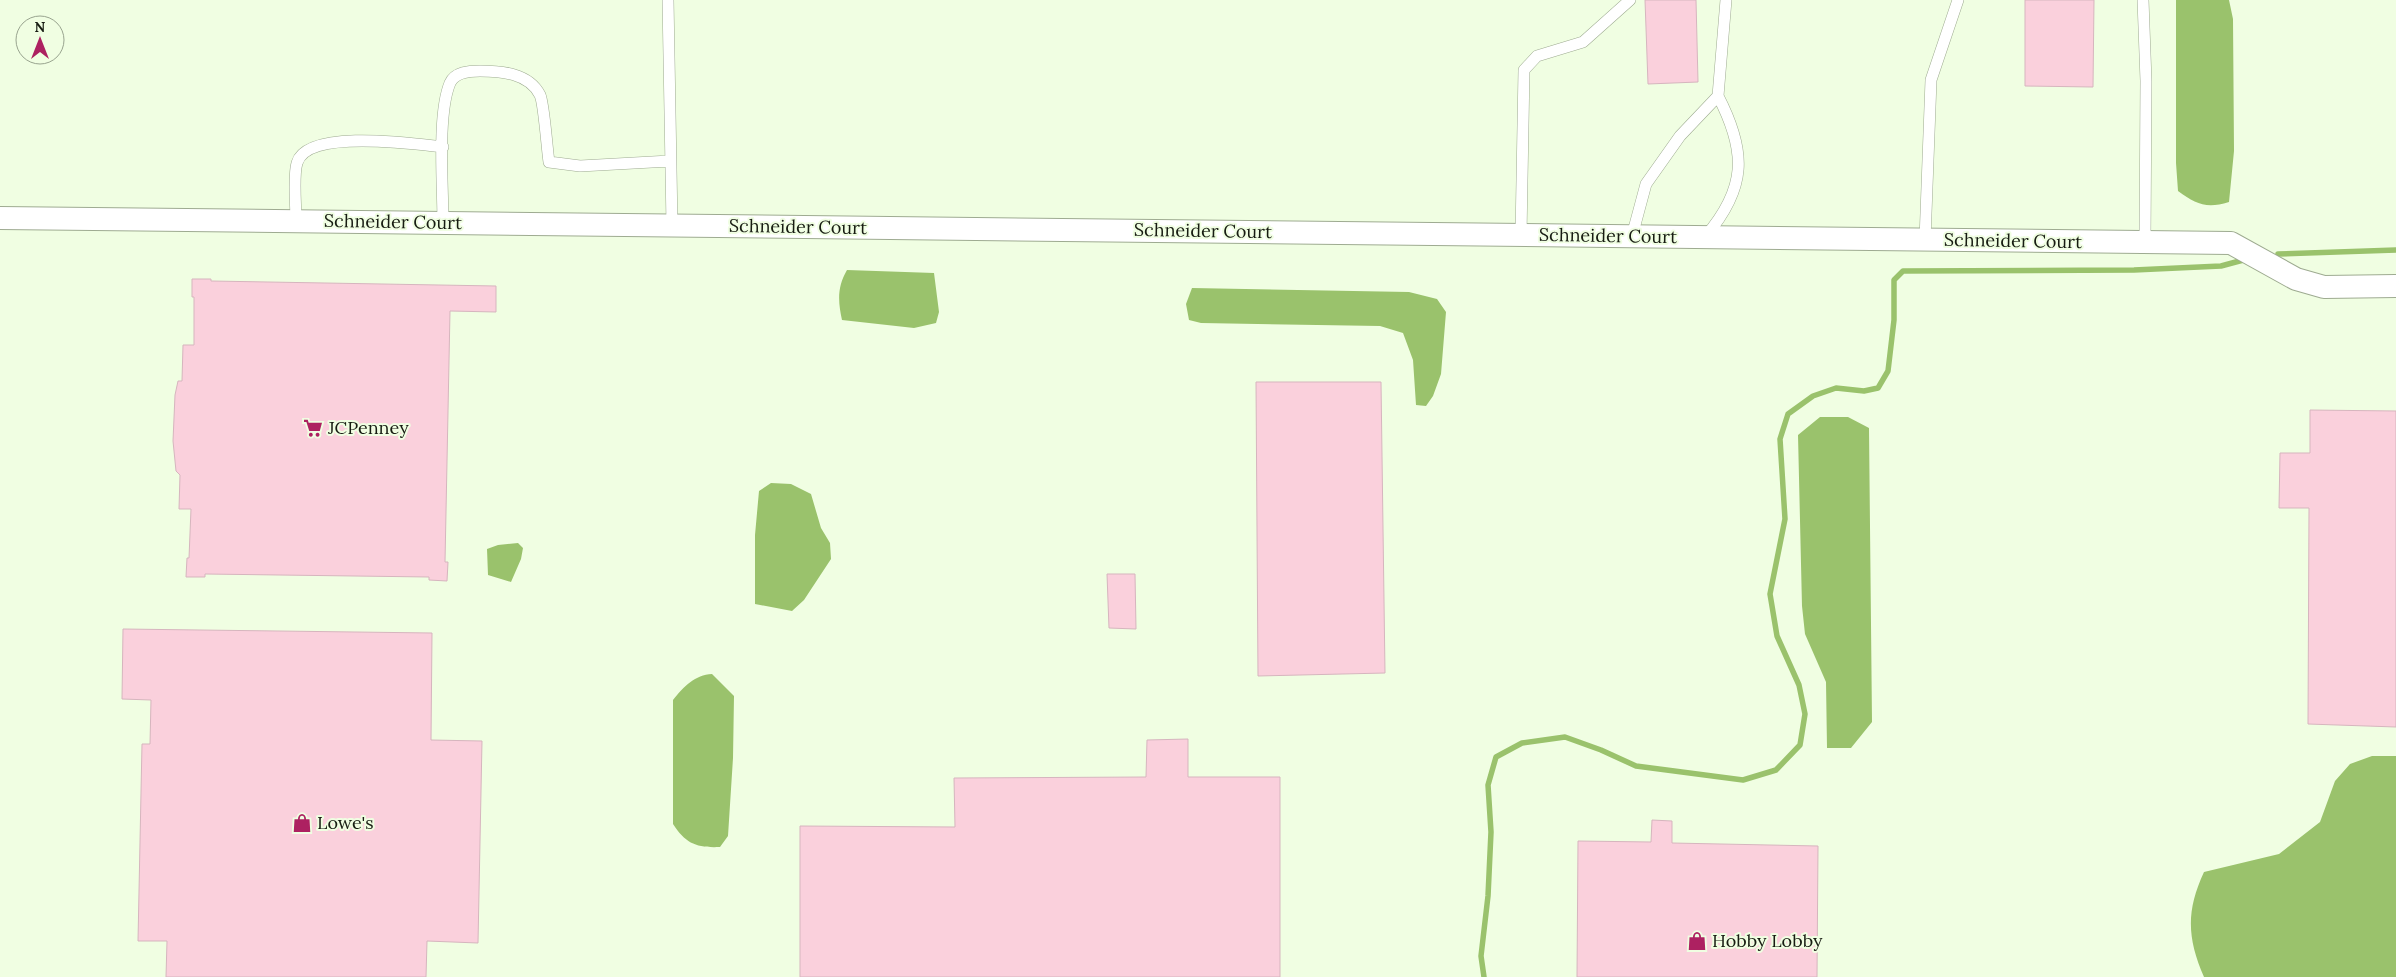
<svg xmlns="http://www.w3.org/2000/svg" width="2396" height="977" font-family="Lora,serif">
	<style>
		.water { fill: #9ac26c }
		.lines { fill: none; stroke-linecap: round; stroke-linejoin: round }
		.stream { stroke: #9ac26c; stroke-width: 5.5 }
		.building { fill: #fad0dc; stroke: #d6b5be }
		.service-casing { stroke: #9eab91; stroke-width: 12 }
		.minor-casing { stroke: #9eab91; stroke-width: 24 }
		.service { stroke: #fff; stroke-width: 11 }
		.minor { stroke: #fff; stroke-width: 22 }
		.labels { text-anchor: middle; stroke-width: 4; stroke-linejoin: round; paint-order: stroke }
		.street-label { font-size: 18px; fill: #171c12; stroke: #f0fee2 }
		.poi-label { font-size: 18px; fill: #171c12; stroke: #f0fee2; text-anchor: start }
	</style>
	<rect width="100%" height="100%" fill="#f0fee2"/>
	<path class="water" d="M2176,0H2229L2233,19L2234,151L2229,202C2206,209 2196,204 2178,191L2176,163Z
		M847,270L934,273L939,312L936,323L914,328L842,320C838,302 837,287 847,270Z
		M1192,288L1409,292L1437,299L1446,312L1441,374L1433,396L1426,406L1416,405L1413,360L1403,333L1380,326L1201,323L1189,320L1186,304Z
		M1820,417H1848L1869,428L1872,722L1851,748H1827L1826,682L1805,634L1802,606L1798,435Z
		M771,483L791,484L811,494L821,528L830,543L831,559L804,600L792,611L755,604V535L759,491Z
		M518,543L523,548L521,559L511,582L488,575L487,549L498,545Z
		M712,674L734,696L733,758L728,836L720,847C697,848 686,844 673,824V700C684,686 695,675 712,674Z
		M2372,756H2396V977H2204C2187,938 2186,911 2204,872L2279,854L2320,822L2335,781L2350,764Z"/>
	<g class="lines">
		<path class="stream" d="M2278,254L2396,250
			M1484,977L1481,956L1488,896L1491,832L1488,785L1496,757L1522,743L1565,737L1601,750L1636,766L1743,780L1776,770L1800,745L1805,714L1799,685L1777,636L1770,594L1785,519L1780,439L1788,414L1813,396L1836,388L1864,391L1878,388L1888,371L1894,320V280L1903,271L2134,270L2221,266L2247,259"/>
	</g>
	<path class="building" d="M1645,0H1696L1698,82L1648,84Z
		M2025,0H2094L2093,87L2025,86Z
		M192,279H211V281L496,286V312L450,311L445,562H448L447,581L429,580V577L205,574V577H186L187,558H189L191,509H179L180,475L176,471L173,441L175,395L178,381H182L183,345H194V297H192Z
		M1256,382H1381L1385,673L1258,676Z
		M2310,410L2396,411V727L2308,724L2309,508H2279L2280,453H2310Z
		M1107,574H1135L1136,629L1109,628Z
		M123,629L432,633L431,740L482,741L478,943L427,941L426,977H166L167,941H138L142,744H150L151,700L122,699Z
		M1188,739V777H1280V977H800V826L955,827L954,778L1146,777L1147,740Z
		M1652,820L1672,821V843L1818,846L1817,977H1577L1578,841L1651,842Z"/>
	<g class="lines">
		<g class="service-casing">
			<path id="service" d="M668,0L672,225
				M2143,0L2146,81L2145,242
				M296,221C296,206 293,176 297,163C307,128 415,144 443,147
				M443,223C443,186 437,114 450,83C455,72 469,71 480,71C501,71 529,73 540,95C544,103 547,149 549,162L580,166L670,161
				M1521,235L1524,70L1537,56L1583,42L1630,0
				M1632,236L1646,184L1680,136L1718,96L1726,0
				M1705,237C1747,188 1747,152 1718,96
				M1925,240L1931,80L1958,0"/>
		</g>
		<g class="minor-casing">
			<path id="minor" d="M0,218L2231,243L2296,279L2324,287L2396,286"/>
		</g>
		<use href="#service" class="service"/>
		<use href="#minor" class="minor"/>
	</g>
	<defs>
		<g id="supermarket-bare" transform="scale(1.5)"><path d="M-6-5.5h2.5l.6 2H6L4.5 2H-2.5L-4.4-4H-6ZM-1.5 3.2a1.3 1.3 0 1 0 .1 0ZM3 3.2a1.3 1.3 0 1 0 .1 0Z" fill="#ad2161" stroke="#f0fee2" stroke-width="2.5" paint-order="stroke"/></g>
		<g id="shop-bare" transform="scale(1.5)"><path d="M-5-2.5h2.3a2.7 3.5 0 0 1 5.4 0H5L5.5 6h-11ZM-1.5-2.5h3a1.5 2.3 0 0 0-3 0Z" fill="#ad2161" stroke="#f0fee2" stroke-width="2.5" paint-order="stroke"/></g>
	</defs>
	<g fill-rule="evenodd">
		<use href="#supermarket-bare" x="313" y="428"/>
		<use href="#shop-bare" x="302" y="823"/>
		<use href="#shop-bare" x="1697" y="941"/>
	</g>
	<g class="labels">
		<g class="street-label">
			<text transform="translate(393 222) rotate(1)" y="6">Schneider Court</text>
			<text transform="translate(798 227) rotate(1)" y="6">Schneider Court</text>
			<text transform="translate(1203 231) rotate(1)" y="6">Schneider Court</text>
			<text transform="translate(1608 236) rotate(1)" y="6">Schneider Court</text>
			<text transform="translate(2013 241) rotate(1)" y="6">Schneider Court</text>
		</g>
		<g class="poi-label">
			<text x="328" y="434">JCPenney</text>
			<text x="317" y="829">Lowe's</text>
			<text x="1712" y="947">Hobby Lobby</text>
		</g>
	</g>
	<g transform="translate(40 40)"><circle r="24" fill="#f0fee2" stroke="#99a48f"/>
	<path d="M0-4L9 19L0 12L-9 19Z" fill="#ad2161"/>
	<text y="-8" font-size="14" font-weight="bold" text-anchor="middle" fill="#171c12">N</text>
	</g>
</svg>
